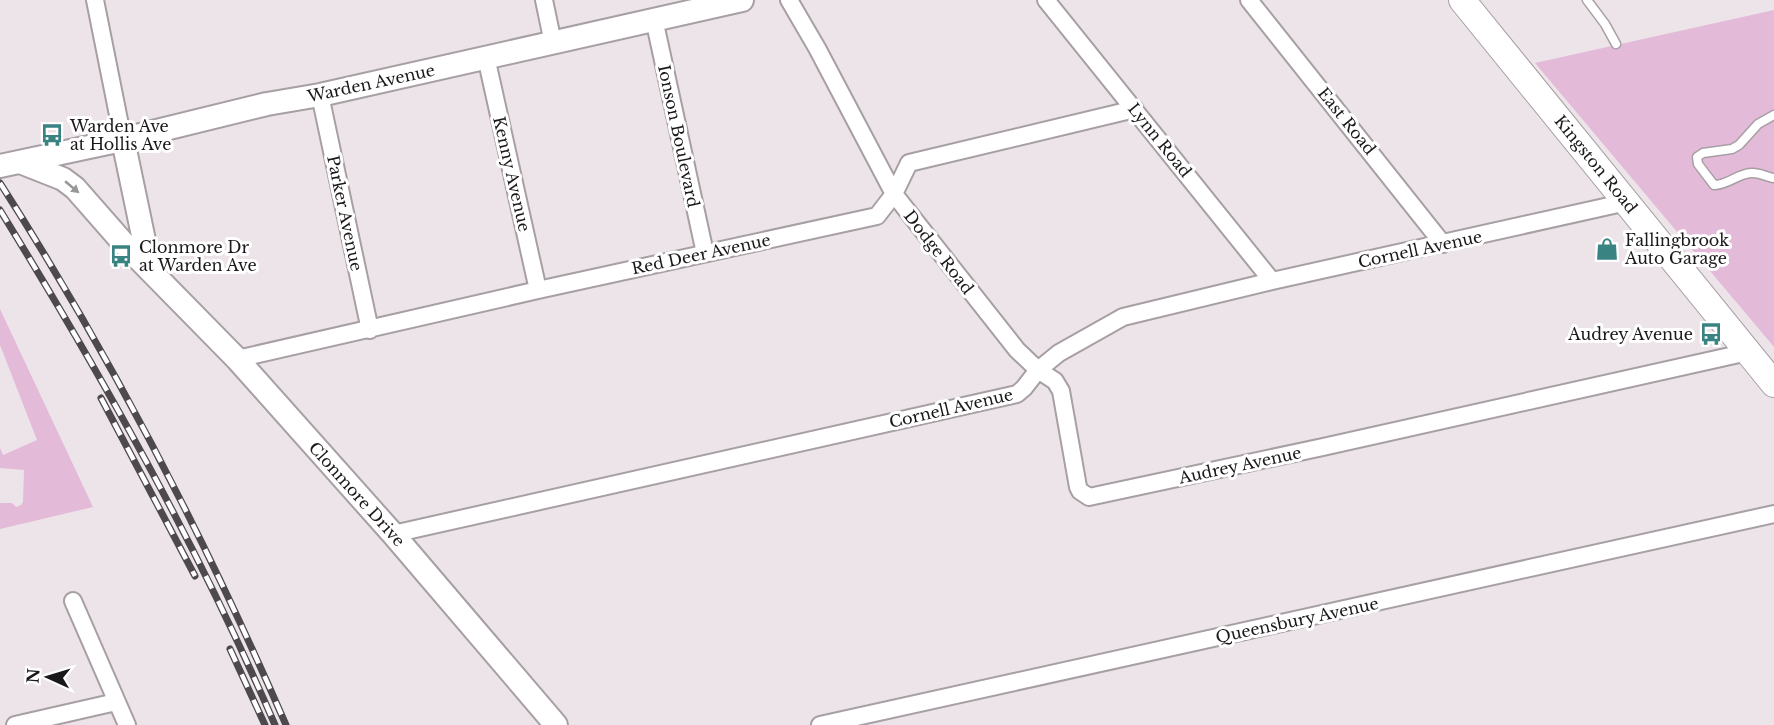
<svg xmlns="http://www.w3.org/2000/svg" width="1774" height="725" font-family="'Libre Baskerville',serif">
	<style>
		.green { fill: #e3bad7 }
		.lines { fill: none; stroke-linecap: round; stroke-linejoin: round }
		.lane-casing { stroke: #a79fa4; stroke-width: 11 }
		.street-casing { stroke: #a79fa4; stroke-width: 20 }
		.secondary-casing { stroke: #a79fa4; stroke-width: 26 }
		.primary-casing { stroke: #a79fa4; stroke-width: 28 }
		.lane { stroke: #fff; stroke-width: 8 }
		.street { stroke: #fff; stroke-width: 16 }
		.secondary { stroke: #fff; stroke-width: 22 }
		.primary { stroke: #fff; stroke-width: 26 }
		.rail-casing { stroke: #4d494c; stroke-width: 7 }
		.rail { stroke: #fff; stroke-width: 4.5; stroke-dasharray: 14; stroke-linecap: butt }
		.oneway { fill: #989798 }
		.labels { text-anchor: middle; stroke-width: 6; stroke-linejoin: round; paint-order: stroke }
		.street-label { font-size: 16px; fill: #1a181a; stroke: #fff }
		.poi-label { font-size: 16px; fill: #1a181a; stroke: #fff; text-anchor: start }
	</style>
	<rect width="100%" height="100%" fill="#ede4ea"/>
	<path class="green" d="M1774,10V347L1535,63Z
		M0,309L93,507L0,529V503H12L16,507L21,505L23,502L24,470L0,468V448L3,455L37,440L0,345Z"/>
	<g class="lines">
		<g class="lane-casing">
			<path id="lane" d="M1587,0L1605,24L1616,44
				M1774,115L1758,124L1739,145L1732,149L1703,153L1697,157L1698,164L1714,185C1728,185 1737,174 1751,173C1759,172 1766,177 1774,178"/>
		</g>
		<g class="street-casing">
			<path id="street" d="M95,0L123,140
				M544,0L553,43
				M789,0L817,48L894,194L1017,350L1038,370L1055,381L1061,391L1078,487L1080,491L1089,497L1323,447L1748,352
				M1046,0L1272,281
				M1249,0L1443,244
				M654,19L705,253
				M486,57L538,290
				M320,95L370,330
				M237,359L538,290L877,216L894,194L909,163L1135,109
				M393,534L1017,394L1024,388L1038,370L1059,353L1123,317L1272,281L1627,202
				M73,601L127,725
				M15,725L116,702
				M820,725L1774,514"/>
		</g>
		<g class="secondary-casing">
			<path id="secondary" d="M123,140L150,269
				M20,162L63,179L75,188L125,245L237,359L393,534L556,725
				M0,166L108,143L267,104L320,95L742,0"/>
		</g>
		<g class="primary-casing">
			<path id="primary" d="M1462,0L1774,384"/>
		</g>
		<use href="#lane" class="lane"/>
		<use href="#street" class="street"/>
		<use href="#secondary" class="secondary"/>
		<use href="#primary" class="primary"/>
		<g class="rail-casing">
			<path id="rail" d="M0,183C110,355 205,538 286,725
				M0,210C102,376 198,546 275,725
				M101,398L195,576
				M230,649L265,725"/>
		</g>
		<use href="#rail" class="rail"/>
	</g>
	<defs><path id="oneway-solid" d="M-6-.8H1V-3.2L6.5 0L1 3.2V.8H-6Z" transform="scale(1.5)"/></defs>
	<use class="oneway" href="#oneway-solid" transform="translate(72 187) rotate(40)"/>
	<defs>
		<g id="bus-bare" transform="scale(1.8)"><path d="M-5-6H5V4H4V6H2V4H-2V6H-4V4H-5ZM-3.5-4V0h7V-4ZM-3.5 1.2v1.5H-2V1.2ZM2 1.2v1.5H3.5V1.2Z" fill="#3a8383" stroke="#fff" stroke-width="2.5" paint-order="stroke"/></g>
		<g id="shop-bare" transform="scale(1.8)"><path d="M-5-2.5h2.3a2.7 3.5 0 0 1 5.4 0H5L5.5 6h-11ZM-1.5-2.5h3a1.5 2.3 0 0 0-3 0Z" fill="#3a8383" stroke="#fff" stroke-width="2.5" paint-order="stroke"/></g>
	</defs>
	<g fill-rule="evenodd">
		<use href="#bus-bare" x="52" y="135"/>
		<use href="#shop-bare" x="1607" y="249"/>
		<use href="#bus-bare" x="121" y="256"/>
		<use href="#bus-bare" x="1711" y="334"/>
	</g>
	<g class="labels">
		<g class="street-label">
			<text transform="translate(371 83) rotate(-12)" y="6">Warden Avenue</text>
			<text transform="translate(1347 121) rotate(51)" y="6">East Road</text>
			<text transform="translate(679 136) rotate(78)" y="6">Ionson Boulevard</text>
			<text transform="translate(1160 140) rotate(51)" y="6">Lynn Road</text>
			<text transform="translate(1596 164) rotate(51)" y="6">Kingston Road</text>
			<text transform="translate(512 174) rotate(77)" y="6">Kenny Avenue</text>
			<text transform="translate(345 213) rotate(78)" y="6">Parker Avenue</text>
			<text transform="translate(1420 249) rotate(-12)" y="6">Cornell Avenue</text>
			<text transform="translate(939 252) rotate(52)" y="6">Dodge Road</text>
			<text transform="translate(701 254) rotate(-12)" y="6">Red Deer Avenue</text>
			<text transform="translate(951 408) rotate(-13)" y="6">Cornell Avenue</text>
			<text transform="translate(1240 465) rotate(-12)" y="6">Audrey Avenue</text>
			<text transform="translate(357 494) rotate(48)" y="6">Clonmore Drive</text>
			<text transform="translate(1297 620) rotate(-12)" y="6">Queensbury Avenue</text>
		</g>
		<g class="poi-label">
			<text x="70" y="132">Warden Ave<tspan x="70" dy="18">at Hollis Ave</tspan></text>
			<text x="1625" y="246">Fallingbrook<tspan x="1625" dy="18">Auto Garage</tspan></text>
			<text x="139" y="253">Clonmore Dr<tspan x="139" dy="18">at Warden Ave</tspan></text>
			<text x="1693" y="340" text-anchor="end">Audrey Avenue</text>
		</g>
	</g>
	<g transform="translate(48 677) rotate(274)" stroke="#ffffff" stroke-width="4.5" paint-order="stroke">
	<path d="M0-4.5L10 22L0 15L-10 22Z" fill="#1a181a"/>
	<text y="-9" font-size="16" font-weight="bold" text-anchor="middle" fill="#1a181a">N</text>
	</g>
</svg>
